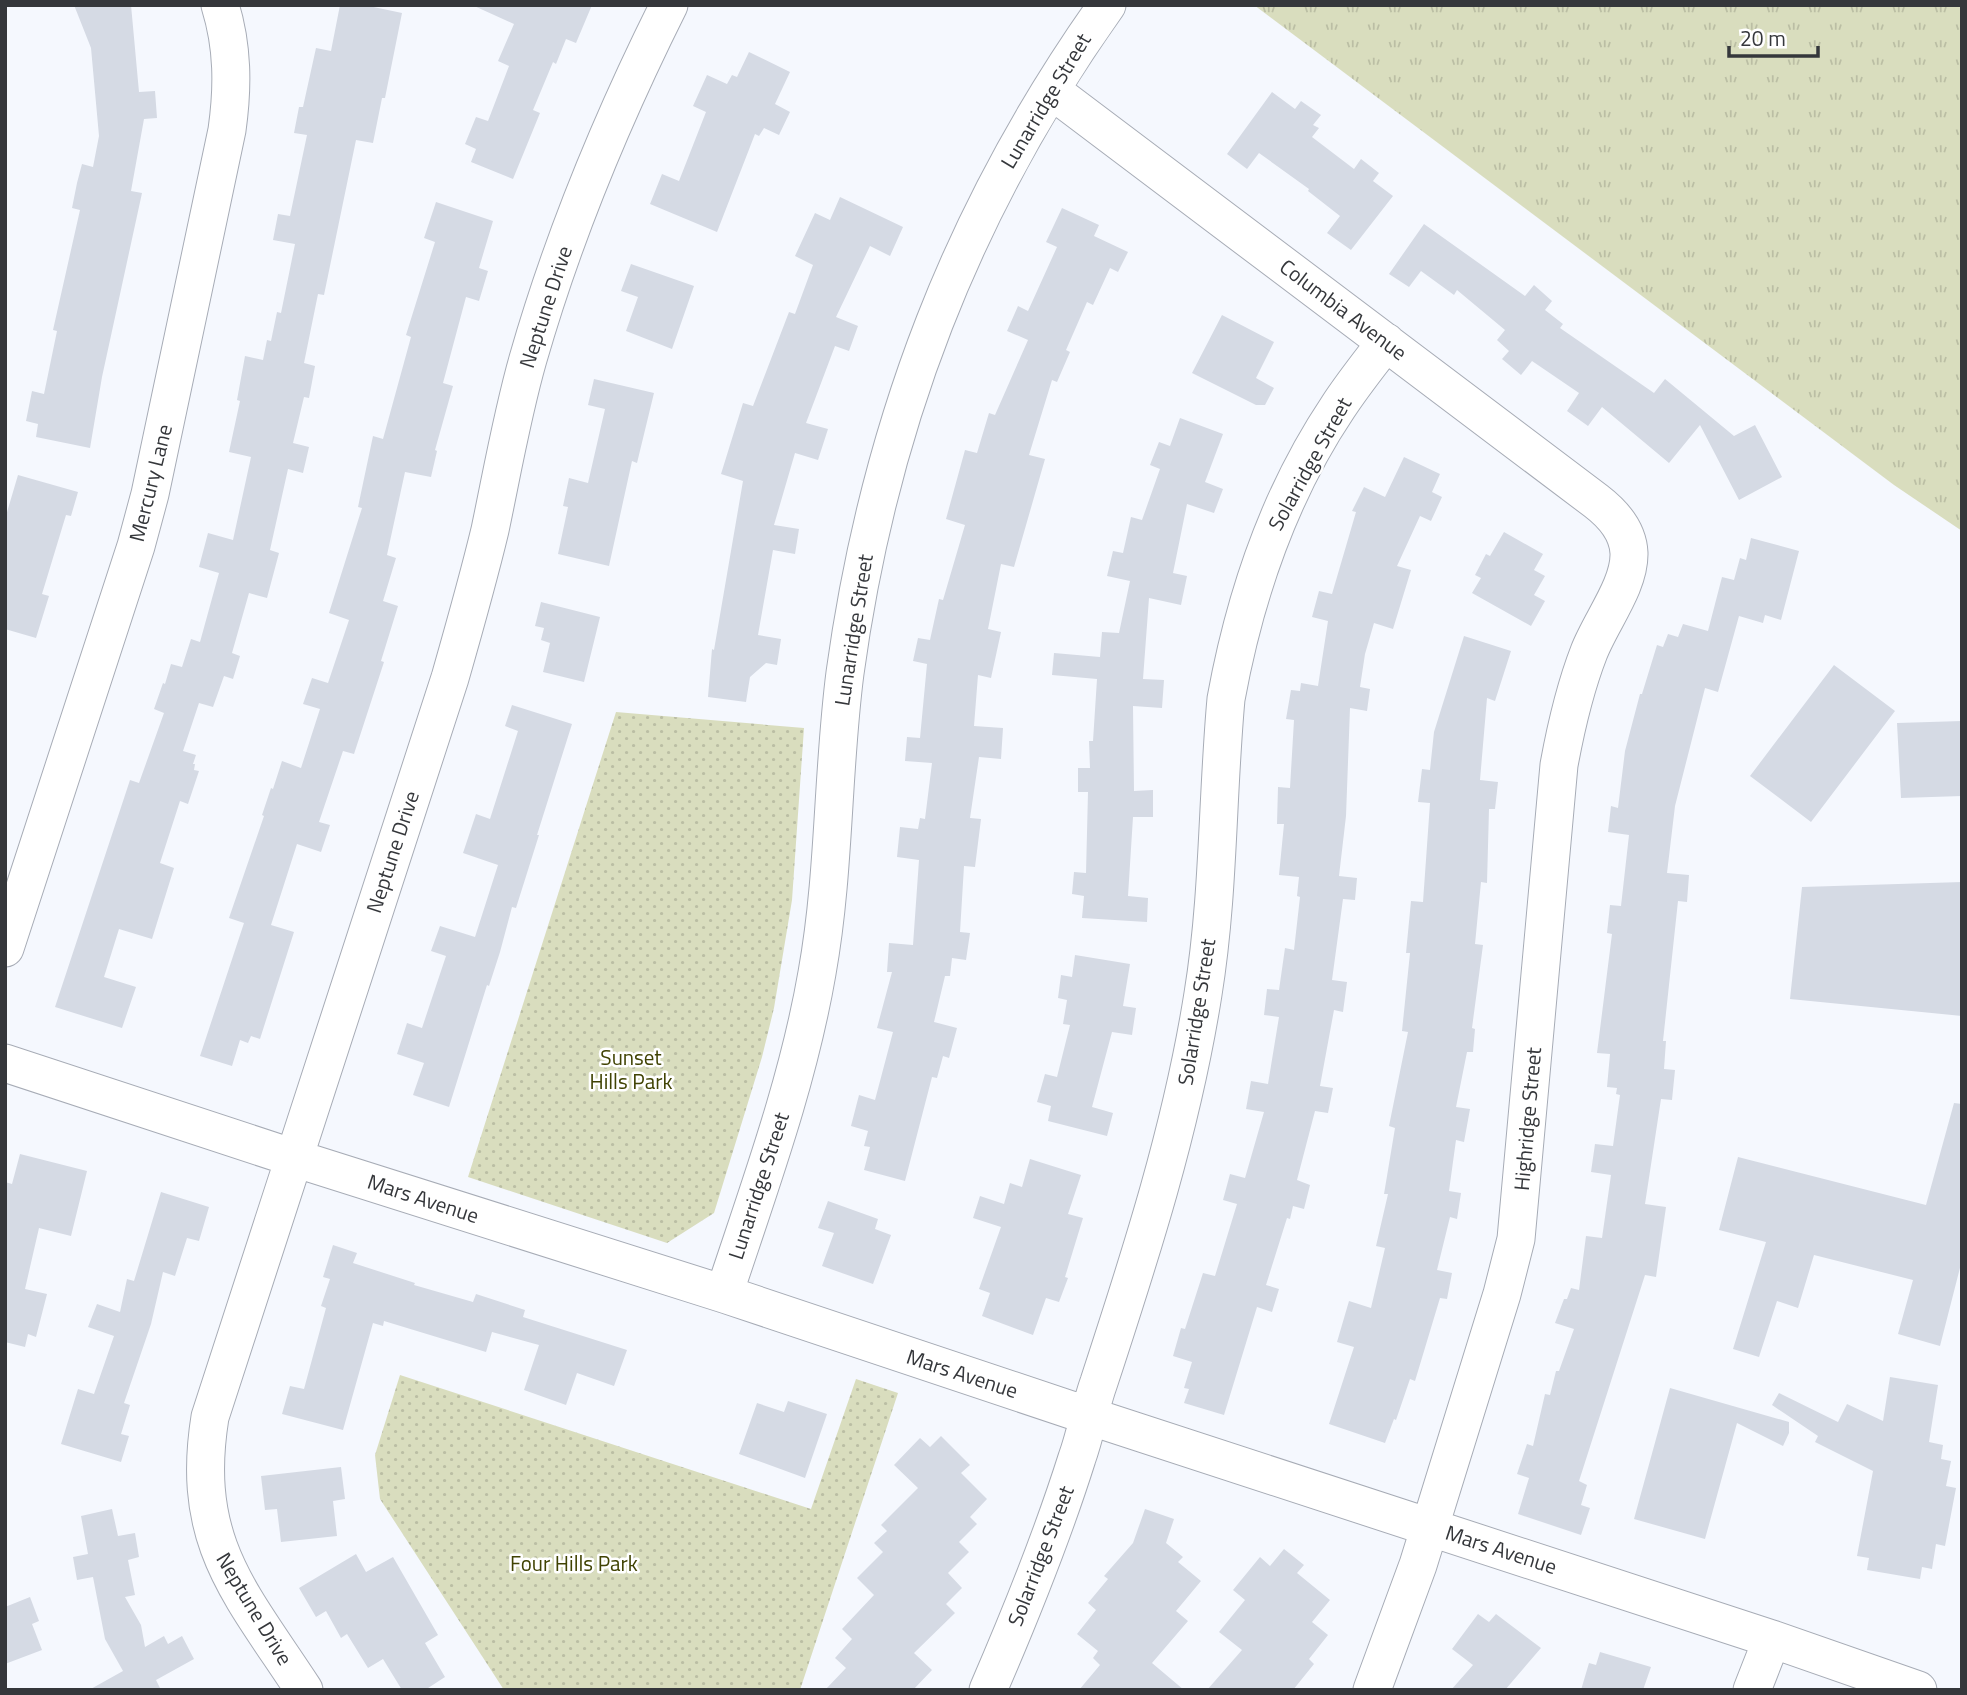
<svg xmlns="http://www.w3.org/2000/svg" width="1967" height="1695" font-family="'Titillium Web',sans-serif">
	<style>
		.grass { fill: url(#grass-tufts) }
		.park { fill: url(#park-dots) }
		.building { fill: #d5dae4 }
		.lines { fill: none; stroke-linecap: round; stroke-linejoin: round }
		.minor-casing { stroke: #a7acb6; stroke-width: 39 }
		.minor { stroke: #fff; stroke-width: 37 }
		.labels { text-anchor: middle; stroke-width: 5; stroke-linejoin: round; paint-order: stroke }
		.street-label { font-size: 21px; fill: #35373b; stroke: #fff }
		.park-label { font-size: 21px; fill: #404303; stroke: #fff }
	</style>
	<defs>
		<pattern id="grass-tufts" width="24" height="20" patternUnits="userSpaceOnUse" patternTransform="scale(1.75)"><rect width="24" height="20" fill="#d9ddbe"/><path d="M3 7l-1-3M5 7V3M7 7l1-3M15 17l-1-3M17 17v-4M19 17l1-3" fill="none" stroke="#bbbea4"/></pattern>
		<pattern id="park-dots" width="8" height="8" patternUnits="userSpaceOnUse" patternTransform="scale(1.75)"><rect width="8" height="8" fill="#d9ddbe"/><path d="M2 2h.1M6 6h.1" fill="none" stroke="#bbbea4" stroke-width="1.8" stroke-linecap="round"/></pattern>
	</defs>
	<rect width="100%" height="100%" fill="#f5f8fe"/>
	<path class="grass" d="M1254,5H1962V531L1894,485Z"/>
	<path class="park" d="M616,712L804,728L792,900L774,1008L762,1057L714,1213L667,1243L468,1177Z
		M400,1375L811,1509L856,1379L898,1393L800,1690H504L380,1499L375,1455Z"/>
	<path class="building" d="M74,5H131L139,92L155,91L157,118L144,119L131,191L142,193L102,377L90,448L36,437L38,424L26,421L32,391L44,394L57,331L53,330L80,210L72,208L77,183L82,164L93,167L99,136L91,48Z
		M340,5H364L402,13L385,98H382L373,143L356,140L324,295L318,294L304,363L315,366L309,398L304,397L293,443L309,447L303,473L288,469L270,550L279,553L267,598L249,593L232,653L240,656L233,679L224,676L213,707L199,703L183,751L196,755L193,764H195L194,770L199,771L188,804L180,801L160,863L174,868L152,939L119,929L104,977L136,987L122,1028L55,1007L130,780L139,783L164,713L154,709L163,683L165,684L171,664L182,667L191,639L200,642L219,573L199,567L208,533L233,540L251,457L229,452L240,401L237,400L245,356L263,360L267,340L271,341L277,312L281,313L295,244L273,240L278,214L290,216L307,135L294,133L299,107H303L316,48L331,51Z
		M472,5H592L576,43L566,39L556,64L553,62L533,110L540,113L513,179L471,162L476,149L465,144L476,117L488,121L509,66L498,61L514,24Z
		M749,52L790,72L775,104L790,112L779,135L764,128L759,136L755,134L717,232L650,204L662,174L679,181L706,112L693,106L707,75L727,84L732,75L737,77Z
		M1272,92L1295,109L1301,101L1321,115L1313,125L1319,128L1312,137L1354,169L1361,159L1379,173L1373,181L1393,196L1351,250L1327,233L1340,216L1308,191L1309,189L1259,153L1247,169L1227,154Z
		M840,197L903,227L890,256L870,246L836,317L858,326L849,351L835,346L806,423L828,429L818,460L795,453L774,525L799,529L795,554L773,550L758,635L781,639L777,665L766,663L750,677L746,702L708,697L712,649L714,650L743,481L721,474L743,403L753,406L789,312L795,314L813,265L795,256L815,213L830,220Z
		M436,202L493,221L479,268L488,271L479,301L466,297L443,383L453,386L435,450L437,451L431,477L405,472L387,555L396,558L383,601L398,606L381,661L384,662L354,754L343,751L319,822L330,825L321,852L297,844L271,925L294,932L260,1039L251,1036L248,1043L240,1040L232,1066L200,1056L244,923L229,918L264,816L262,815L271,788L273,789L282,761L301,768L320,709L303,704L312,678L328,683L349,620L329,613L362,508L358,507L373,436L383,439L411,337L406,335L435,242L424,238Z
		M1062,208L1099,225L1094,236L1128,252L1118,272L1110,268L1093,305L1087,302L1066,350L1070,352L1057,382L1052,380L1029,455L1045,459L1014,567L1001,564L988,629L1001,632L991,678L978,675L974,726L1003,728L1001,759L979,757L970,818L981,819L975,867L964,866L960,932L970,933L966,960L952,958L950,976H945L934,1022L957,1028L949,1058L943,1056L937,1078L932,1077L905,1181L864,1170L870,1147L864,1146L868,1131L851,1126L859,1095L875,1100L893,1032L877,1028L892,972H887L889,943L913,945L919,860L897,857L900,827L918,829L920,818L925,819L932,763L905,761L907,737L920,738L927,664L913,661L918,638L930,640L939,599L943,600L965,525L946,519L965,450L977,453L989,413L995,415L1028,340L1007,331L1018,306L1028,311L1057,247L1046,242Z
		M1424,224L1525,296L1534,285L1552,301L1545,310L1563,324L1560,328L1654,393L1665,379L1734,436L1755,425L1782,477L1739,500L1700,425L1669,463L1602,407L1588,426L1567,411L1579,393L1532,361L1521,375L1502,359L1509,351L1497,340L1505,330L1457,290L1454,295L1421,271L1409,287L1389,274Z
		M631,264L694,286L672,349L626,331L638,297L621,291Z
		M1222,315L1274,342L1256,378L1274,388L1265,405H1256L1192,373Z
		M594,379L654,393L637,463L632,461L609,566L558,554L568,507L563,506L569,478L588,483L605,409L588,405Z
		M1180,418L1223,434L1205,482L1223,489L1214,513L1187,504L1173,573L1187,576L1181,605L1149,598L1143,679L1164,680L1162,708L1133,706L1134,791L1153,790V817H1133L1128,896L1148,898L1147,922L1082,918L1084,896L1072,894L1074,872L1086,873L1088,792H1078V768H1090L1089,741H1093L1097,679L1052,675L1054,653L1100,657L1102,632L1119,633L1130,581L1107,576L1113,551L1123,553L1131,517L1142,520L1160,469L1150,465L1159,442L1170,446Z
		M1404,457L1440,474L1432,492L1442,497L1431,521L1420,516L1397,566L1411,570L1393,629L1374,623L1365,654L1360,687L1370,689L1367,711L1350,708L1346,816L1339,876L1357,878L1355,900L1343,899L1332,980L1347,982L1343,1012L1334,1010L1320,1086L1333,1088L1328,1113L1315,1111L1297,1180L1310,1185L1304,1209L1293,1206L1290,1219L1287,1218L1266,1285L1279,1289L1272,1312L1257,1307L1224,1415L1184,1403L1189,1389L1184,1388L1192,1362L1173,1356L1181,1328L1185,1329L1203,1273L1215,1276L1237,1204L1223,1200L1230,1174L1245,1178L1264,1112L1246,1109L1251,1081L1268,1084L1279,1017L1264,1015L1267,989L1279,990L1285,948L1294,950L1300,897L1297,896L1299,877L1279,875L1284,824H1277L1278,787L1290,788L1294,720L1286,719L1291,690L1300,691L1301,683L1318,686L1328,621L1312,617L1319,591L1332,594L1356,512L1352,511L1364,487L1385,497Z
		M18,475L78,492L71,516L66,515L42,594L49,596L36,638L5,629V519Z
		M1504,532L1543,554L1534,570L1545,576L1534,595L1545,601L1531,626L1472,593L1481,578L1475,575L1486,554L1490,556Z
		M1751,538L1799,551L1781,620L1765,615L1763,623L1739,616L1718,692L1705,688L1675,806L1667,873L1689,875L1687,902L1678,901L1663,1041H1666L1664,1069L1675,1070L1672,1100L1661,1099L1645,1204L1666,1207L1656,1277L1645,1275L1579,1481L1587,1485L1581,1505L1590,1508L1581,1535L1518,1514L1529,1478L1517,1474L1527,1444L1533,1446L1545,1394L1550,1395L1556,1371H1559L1574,1329L1555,1323L1564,1299H1567L1571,1288L1579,1290L1586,1236L1602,1238L1611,1175L1591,1172L1595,1144L1613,1146L1620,1095L1616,1094L1617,1088L1607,1087L1610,1054L1597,1053L1612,934L1607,933L1610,905L1621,906L1629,835L1608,832L1611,806L1618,808L1625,751L1640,694H1642L1657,645L1663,647L1668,634L1678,637L1683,624L1708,631L1722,577L1734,580L1740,558L1746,560Z
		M541,602L600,617L584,682L543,672L550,643L541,640L544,628L535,626Z
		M1464,636L1511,651L1495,701L1487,698L1480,780L1498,782L1495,809H1489L1487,883L1481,882L1475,944L1483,945L1472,1028L1475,1029L1473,1052H1467L1456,1107L1470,1109L1464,1142L1456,1140L1449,1191L1461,1193L1457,1219L1450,1217L1437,1270L1452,1273L1447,1299L1440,1298L1415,1381L1410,1379L1396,1420L1394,1419L1385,1443L1329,1424L1354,1347L1337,1342L1349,1301L1371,1308L1385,1248L1376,1246L1388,1194H1384L1395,1128L1389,1126L1408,1032L1402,1031L1410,953H1406L1411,901L1423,902L1430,803L1418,802L1422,769L1430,770L1434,732Z
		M1834,665L1895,711L1811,822L1750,776Z
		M512,705L572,724L537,835H539L516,908L512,907L500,952L489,986L487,985L449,1107L413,1095L424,1063L397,1054L407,1023L422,1028L446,956L431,951L440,926L475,937L498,865L463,853L476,814L490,819L518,731L505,726Z
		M1962,721V796L1901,798L1897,723Z
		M1962,882V1016L1790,999L1802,887Z
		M1075,955L1130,964L1123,1006L1136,1008L1132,1035L1112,1032L1092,1107L1113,1113L1107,1136L1048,1121L1051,1106L1037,1102L1045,1074L1057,1077L1070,1025L1063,1024L1067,1000L1058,998L1061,975L1072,977Z
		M1954,1103L1962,1104V1260L1940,1346L1898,1334L1913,1280L1814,1255L1798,1308L1777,1301L1759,1357L1733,1349L1766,1242L1719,1230L1738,1157L1926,1205Z
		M20,1154L87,1171L71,1236L39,1228L25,1289L47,1294L36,1337L28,1334L25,1347L5,1342V1182L12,1184Z
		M1030,1159L1081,1175L1068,1214L1083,1218L1065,1277L1068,1278L1059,1302L1046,1298L1033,1335L982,1316L990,1293L979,1289L1001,1227L973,1218L980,1196L1004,1204L1010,1183L1022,1187Z
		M161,1192L209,1207L199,1241L187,1238L175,1276L163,1272L151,1324L124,1403L130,1405L121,1434L129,1436L121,1462L61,1444L78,1389L94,1394L114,1336L88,1327L97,1304L120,1312L127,1279L134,1281Z
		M828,1201L878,1219L875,1229L891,1235L873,1284L822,1266L834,1233L818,1228Z
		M333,1245L357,1253L353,1263L415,1283L414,1285L473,1302L476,1294L525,1310L523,1317L627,1350L614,1386L577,1373L566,1405L524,1390L539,1345L492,1332L486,1352L384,1321L383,1326L373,1323L343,1430L282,1414L290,1386L304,1389L326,1308L321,1306L330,1279L323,1277Z
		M1890,1377L1938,1385L1929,1442L1943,1445L1941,1459L1951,1461L1946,1486L1956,1488L1945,1546L1936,1544L1932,1569L1922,1567L1920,1579L1867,1570L1869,1558L1857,1556L1873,1471L1815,1442L1818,1436L1772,1405L1779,1393L1838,1422L1847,1404L1883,1421Z
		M1670,1388L1789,1422V1433L1783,1446L1737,1423L1705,1539L1634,1519Z
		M788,1401L827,1414L805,1478L739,1454L757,1403L784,1412Z
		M941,1436L970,1465L961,1473L987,1499L970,1517L977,1524L959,1542L969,1552L948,1573L962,1588L946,1604L955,1613L914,1653L932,1670L913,1690H825L846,1668L835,1658L852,1639L842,1629L874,1595L857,1578L883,1552L874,1543L887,1531L881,1525L918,1488L894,1465L920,1438L930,1447Z
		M341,1467L345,1499L333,1501L337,1536L281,1542L277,1509L265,1510L261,1476Z
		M112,1509L118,1536L135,1533L139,1557L128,1560L135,1595L125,1597L141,1625L145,1647L164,1636L168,1644L182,1636L194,1659L156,1680L161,1690H89L123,1671L105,1639L93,1577L77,1580L73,1557L88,1554L81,1516Z
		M1145,1509L1174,1519L1166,1543L1183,1557L1178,1562L1201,1581L1176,1611L1188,1621L1152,1663L1184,1690H1079L1100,1665L1093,1658L1098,1651L1077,1634L1096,1610L1088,1603L1108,1579L1104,1576L1133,1543Z
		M1284,1549L1304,1565L1297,1573L1330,1600L1312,1622L1328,1635L1309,1659L1314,1664L1293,1690H1207L1242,1650L1219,1632L1245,1600L1233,1590L1260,1557L1270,1566Z
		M356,1554L366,1572L393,1557L438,1635L425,1643L445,1677L425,1690H402L383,1659L368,1668L347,1634L341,1638L326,1611L316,1617L299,1588Z
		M30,1597L39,1621L32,1624L42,1650L5,1664V1607Z
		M1478,1614L1489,1622L1496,1614L1541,1648L1505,1690H1451L1473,1665L1452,1649Z
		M1600,1652L1651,1667L1643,1690H1581L1589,1663L1596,1665Z"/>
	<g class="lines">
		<g class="minor-casing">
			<path id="minor" d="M1051,90L1596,501C1613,514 1628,531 1629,553C1630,585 1601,621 1589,652C1575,688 1566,727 1559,765L1516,1239L1502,1294L1418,1565L1372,1690
				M5,948L136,546L150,494L227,130C233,87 233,47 220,5
				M5,1063L294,1158L724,1294L1089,1416L1772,1639L1918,1690
				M724,1294C759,1188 798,1083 817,973C835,873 832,773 845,673C879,426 962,209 1107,5
				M304,1690C240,1592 190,1542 210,1417L450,678C464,629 478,580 490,530C502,473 512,415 528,359C563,237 612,119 669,5
				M988,1690C1021,1614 1052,1537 1077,1458C1086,1433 1090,1407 1099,1382C1141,1254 1182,1127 1203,994C1219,896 1217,797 1226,699C1245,595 1279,495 1338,407C1353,384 1370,363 1386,342
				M1752,1690L1772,1639"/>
		</g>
		<use href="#minor" class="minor"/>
	</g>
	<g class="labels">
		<g class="street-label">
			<text transform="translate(1046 101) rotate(-59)" y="7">Lunarridge Street</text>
			<text transform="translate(546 307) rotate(-72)" y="7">Neptune Drive</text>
			<text transform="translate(1343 310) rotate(37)" y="7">Columbia Avenue</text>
			<text transform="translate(1310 464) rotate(-61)" y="7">Solarridge Street</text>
			<text transform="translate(151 483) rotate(-76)" y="7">Mercury Lane</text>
			<text transform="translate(854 630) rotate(-81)" y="7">Lunarridge Street</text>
			<text transform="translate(393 852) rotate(-72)" y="7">Neptune Drive</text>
			<text transform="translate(1197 1012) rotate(-81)" y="7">Solarridge Street</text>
			<text transform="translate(1528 1119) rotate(-85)" y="7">Highridge Street</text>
			<text transform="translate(759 1186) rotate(-72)" y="7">Lunarridge Street</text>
			<text transform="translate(423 1199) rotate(18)" y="7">Mars Avenue</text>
			<text transform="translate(962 1374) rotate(18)" y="7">Mars Avenue</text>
			<text transform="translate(1501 1550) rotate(18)" y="7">Mars Avenue</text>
			<text transform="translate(1041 1556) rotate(-69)" y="7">Solarridge Street</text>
			<text transform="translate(254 1609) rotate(59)" y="7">Neptune Drive</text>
		</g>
		<g class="park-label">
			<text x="631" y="1065">Sunset<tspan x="631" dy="24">Hills Park</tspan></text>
			<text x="574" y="1571">Four Hills Park</text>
		</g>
	</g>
	<rect width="1967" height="1695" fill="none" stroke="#35373b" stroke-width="14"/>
	<path d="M1729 46v10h89v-10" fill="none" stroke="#35373b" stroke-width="3.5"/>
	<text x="1740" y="46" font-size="21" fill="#35373b" stroke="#ffffff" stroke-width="5" paint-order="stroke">20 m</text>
</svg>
